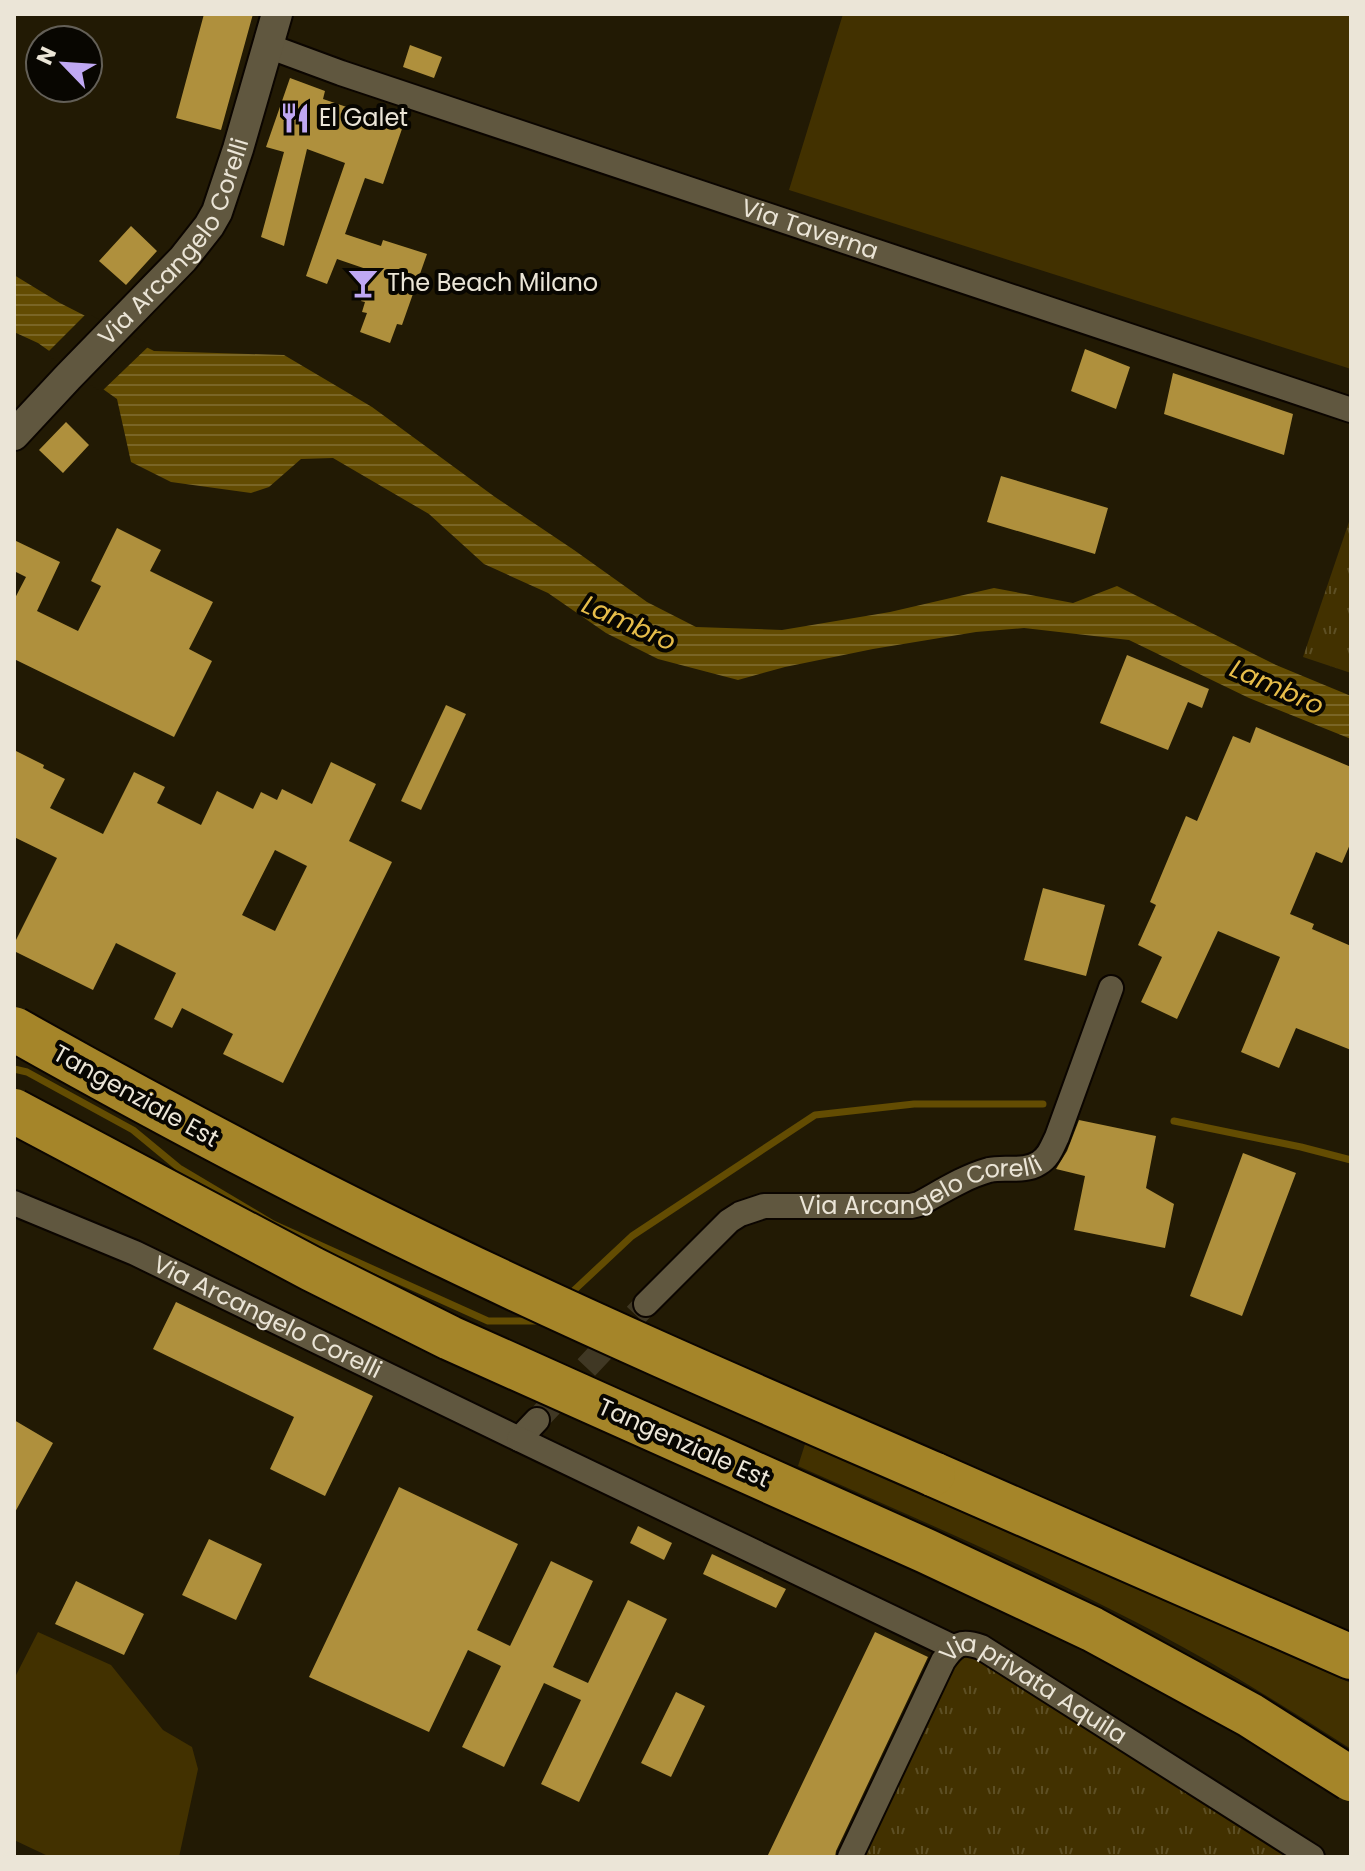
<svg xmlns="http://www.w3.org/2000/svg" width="1365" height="1871" font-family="Poppins,sans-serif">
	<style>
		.green { fill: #423100 }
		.park { fill: url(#park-tufts) }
		.water { fill: url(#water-rules) }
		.pier { fill: #221a04 }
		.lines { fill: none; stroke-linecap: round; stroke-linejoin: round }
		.stream { stroke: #634c02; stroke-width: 7 }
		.building { fill: #af903d; fill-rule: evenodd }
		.minor-tunnel { stroke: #403824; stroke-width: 24; stroke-dasharray: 24 12; stroke-linecap: butt }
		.minor-casing { stroke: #0b0500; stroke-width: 28 }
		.tertiary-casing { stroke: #0b0500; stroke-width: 34 }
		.motorway-casing { stroke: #0b0500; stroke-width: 48 }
		.minor { stroke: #60573f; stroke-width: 24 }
		.tertiary { stroke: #60573f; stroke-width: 30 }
		.motorway { stroke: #a58529; stroke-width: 44 }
		.motorway-bridge-casing { stroke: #0b0500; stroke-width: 48; stroke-linecap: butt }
		.motorway-bridge { stroke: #a58529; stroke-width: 44 }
		.labels { text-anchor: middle; stroke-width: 8; stroke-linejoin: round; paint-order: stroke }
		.poi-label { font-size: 24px; fill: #ebe5d7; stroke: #080601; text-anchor: start }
		.street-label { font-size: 24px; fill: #ebe5d7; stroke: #080601 }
		.water-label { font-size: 26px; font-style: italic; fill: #e7bd4a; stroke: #080601 }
	</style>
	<defs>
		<pattern id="park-tufts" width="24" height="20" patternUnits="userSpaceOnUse" patternTransform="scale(2)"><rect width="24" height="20" fill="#423100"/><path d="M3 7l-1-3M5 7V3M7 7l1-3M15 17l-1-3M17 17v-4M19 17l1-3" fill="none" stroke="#5d4f24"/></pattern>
		<pattern id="water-rules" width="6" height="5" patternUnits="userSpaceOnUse" patternTransform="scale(2)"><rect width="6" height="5" fill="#634c02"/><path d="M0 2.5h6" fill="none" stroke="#7a6626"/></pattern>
	</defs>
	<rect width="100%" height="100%" fill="#221a04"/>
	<path class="green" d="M843,14H1351V369L789,190Z
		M805,1444L1351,1683V1749C1303,1718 1255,1688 1206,1660C1075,1586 935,1527 798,1466Z
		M38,1632L111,1665L163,1730L192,1747L198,1769L179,1857H50L14,1840V1679Z"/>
	<path class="park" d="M1351,516V673L1303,657Z
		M970,1655L980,1657L1294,1857H861L946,1679L959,1660Z"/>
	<path class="water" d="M14,275L60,303L154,351L284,355L372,407L495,497L574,550L647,602L696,627L782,630L890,612L994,588L1073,603L1117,586L1276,665L1351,696V739L1249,698L1129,640L1024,628L976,632L873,649L785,667L738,680L658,659L606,633L548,593L484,564L429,514L333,458L301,459L269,487L251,493L171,482L131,462L117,399L38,343L14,332Z"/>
	<path class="pier" d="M87,313L150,345L101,392L46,354Z"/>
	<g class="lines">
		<path class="stream" d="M14,1069L27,1072L133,1130L179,1168L273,1224L488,1321H540L542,1320
			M1174,1121L1301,1147L1351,1160
			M569,1295L632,1236L815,1115L914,1104H1043"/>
	</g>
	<path class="building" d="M204,14H253L221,130L176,118Z
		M410,45L442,57L434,78L403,67Z
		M290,78L325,91L323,99L403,126L383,184L365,178L345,234L381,246L383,240L427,254L402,325L397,324L390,343L360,332L367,313L362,312L365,302L361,301L372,271L337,259L327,284L306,276L345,163L307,149L284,246L261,237L284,152L266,147Z
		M131,226L157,251L126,285L99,261Z
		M1085,349L1130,367L1116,409L1071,391Z
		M1173,373L1293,414L1284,455L1164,414Z
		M66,422L89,445L63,473L39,450Z
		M1001,476L1108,508L1095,554L987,522Z
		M117,528L161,550L150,571L213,602L189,649L212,661L174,737L14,659V600L26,577L14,571V540L60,562L37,611L78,631L101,586L91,581Z
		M1127,655L1209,689L1202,708L1188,702L1168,750L1100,723Z
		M446,705L466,714L421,810L401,801Z
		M1256,727L1351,767V842L1342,863L1316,852L1290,914L1314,924L1312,929L1351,946V1050L1296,1028L1279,1068L1241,1052L1280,957L1218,931L1177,1019L1141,1002L1162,957L1138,945L1156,905L1150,902L1186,816L1197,821L1233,736L1250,743Z
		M14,750L44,765L43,768L65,779L50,808L103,834L134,772L165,787L157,803L201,825L217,791L253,809L261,792L277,800L282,789L312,804L331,762L376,784L349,841L392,862L283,1083L223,1054L233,1034L182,1008L172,1028L154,1019L176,973L116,943L93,990L14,951V944L57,858L14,837ZM275,850L307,866L275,931L242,915Z
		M1043,888L1105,905L1086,976L1024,960Z
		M1079,1120L1156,1136L1146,1188L1174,1204L1165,1248L1074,1230L1085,1176L1056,1169L1067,1151Z
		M1243,1153L1296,1173L1242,1316L1190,1296Z
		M176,1302L373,1396L325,1496L270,1469L294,1417L153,1349Z
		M14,1420L53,1443L14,1514Z
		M399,1487L518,1544L477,1630L510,1646L551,1561L593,1581L553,1667L588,1683L628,1600L667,1619L579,1802L541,1784L581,1700L544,1683L504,1767L462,1747L501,1666L468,1650L429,1732L309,1677Z
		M638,1526L672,1543L664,1560L630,1543Z
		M209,1539L262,1564L236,1620L182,1595Z
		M712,1554L786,1589L776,1608L703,1574Z
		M76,1581L144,1614L124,1655L55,1624Z
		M875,1632L928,1657L836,1851L835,1857H767Z
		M676,1692L705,1706L671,1777L641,1763Z"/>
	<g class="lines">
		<path class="minor-tunnel" d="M537,1420L646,1304"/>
		<g class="minor-casing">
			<g id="minor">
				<path id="s1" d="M268,46L341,73L1351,410"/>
				<path id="s2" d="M14,1203L135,1253L519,1439L537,1420"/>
				<path id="s3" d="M646,1304L729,1221L740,1214L764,1206H911L919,1204C941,1192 964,1177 989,1170C1005,1166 1024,1173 1039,1163C1049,1157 1052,1147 1057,1137L1111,988"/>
				<path d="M519,1439L953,1647"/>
				<path id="s4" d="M850,1857L943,1661C955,1644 961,1640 981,1647L1312,1857"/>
			</g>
		</g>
		<g class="tertiary-casing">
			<g id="tertiary">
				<path id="s5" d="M14,435L68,377L183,259L209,226L217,212L238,149L277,14"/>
			</g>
		</g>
		<g class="motorway-casing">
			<path id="motorway" d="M933,1474L1351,1657"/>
		</g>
		<use href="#minor" class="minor"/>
		<use href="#tertiary" class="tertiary"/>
		<use href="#motorway" class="motorway"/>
		<g class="motorway-bridge-casing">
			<path id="motorway-bridge" d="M14,1029C156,1109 300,1186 447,1256C607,1333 770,1403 933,1474
				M14,1111L312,1269L450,1338L926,1551L1092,1629L1250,1715L1351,1779"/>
		</g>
		<use href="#motorway-bridge" class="motorway-bridge"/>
	</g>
	<defs>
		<g id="restaurant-bare" transform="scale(2.4)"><path d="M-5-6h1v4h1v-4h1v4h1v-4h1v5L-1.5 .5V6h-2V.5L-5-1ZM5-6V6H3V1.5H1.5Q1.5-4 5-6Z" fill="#c0a8f3" stroke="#080601" stroke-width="2.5" paint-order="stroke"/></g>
		<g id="bar-bare" transform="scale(2.4)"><path d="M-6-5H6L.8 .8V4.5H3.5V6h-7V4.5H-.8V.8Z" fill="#c0a8f3" stroke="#080601" stroke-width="2.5" paint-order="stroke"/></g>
	</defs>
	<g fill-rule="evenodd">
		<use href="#restaurant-bare" x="295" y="118"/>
		<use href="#bar-bare" x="363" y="283"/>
	</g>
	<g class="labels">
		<g class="poi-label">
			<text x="319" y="126">El Galet</text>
			<text x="387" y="291">The Beach Milano</text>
		</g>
		<g class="street-label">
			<text dy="8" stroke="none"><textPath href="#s1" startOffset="572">Via Taverna</textPath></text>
			<text dy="8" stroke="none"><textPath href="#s5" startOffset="254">Via Arcangelo Corelli</textPath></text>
			<text transform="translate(136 1096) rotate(29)" y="8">Tangenziale Est</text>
			<text dy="8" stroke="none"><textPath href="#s3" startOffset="316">Via Arcangelo Corelli</textPath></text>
			<text dy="8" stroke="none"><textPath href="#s2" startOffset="278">Via Arcangelo Corelli</textPath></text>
			<text transform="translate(684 1443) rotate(24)" y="8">Tangenziale Est</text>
			<text dy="8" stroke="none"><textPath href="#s4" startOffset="326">Via privata Aquila</textPath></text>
		</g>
		<g class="water-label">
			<text transform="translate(629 623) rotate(24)" y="9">Lambro</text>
			<text transform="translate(1277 687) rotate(24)" y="9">Lambro</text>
		</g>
	</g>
	<rect width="1365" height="1871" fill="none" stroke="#ebe5d7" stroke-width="32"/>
	<g transform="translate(64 64) rotate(295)"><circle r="38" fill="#080601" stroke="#635f57" stroke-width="2"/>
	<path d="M0-6L14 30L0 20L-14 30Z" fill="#c0a8f3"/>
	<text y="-12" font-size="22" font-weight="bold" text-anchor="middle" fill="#ebe5d7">N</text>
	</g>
</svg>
